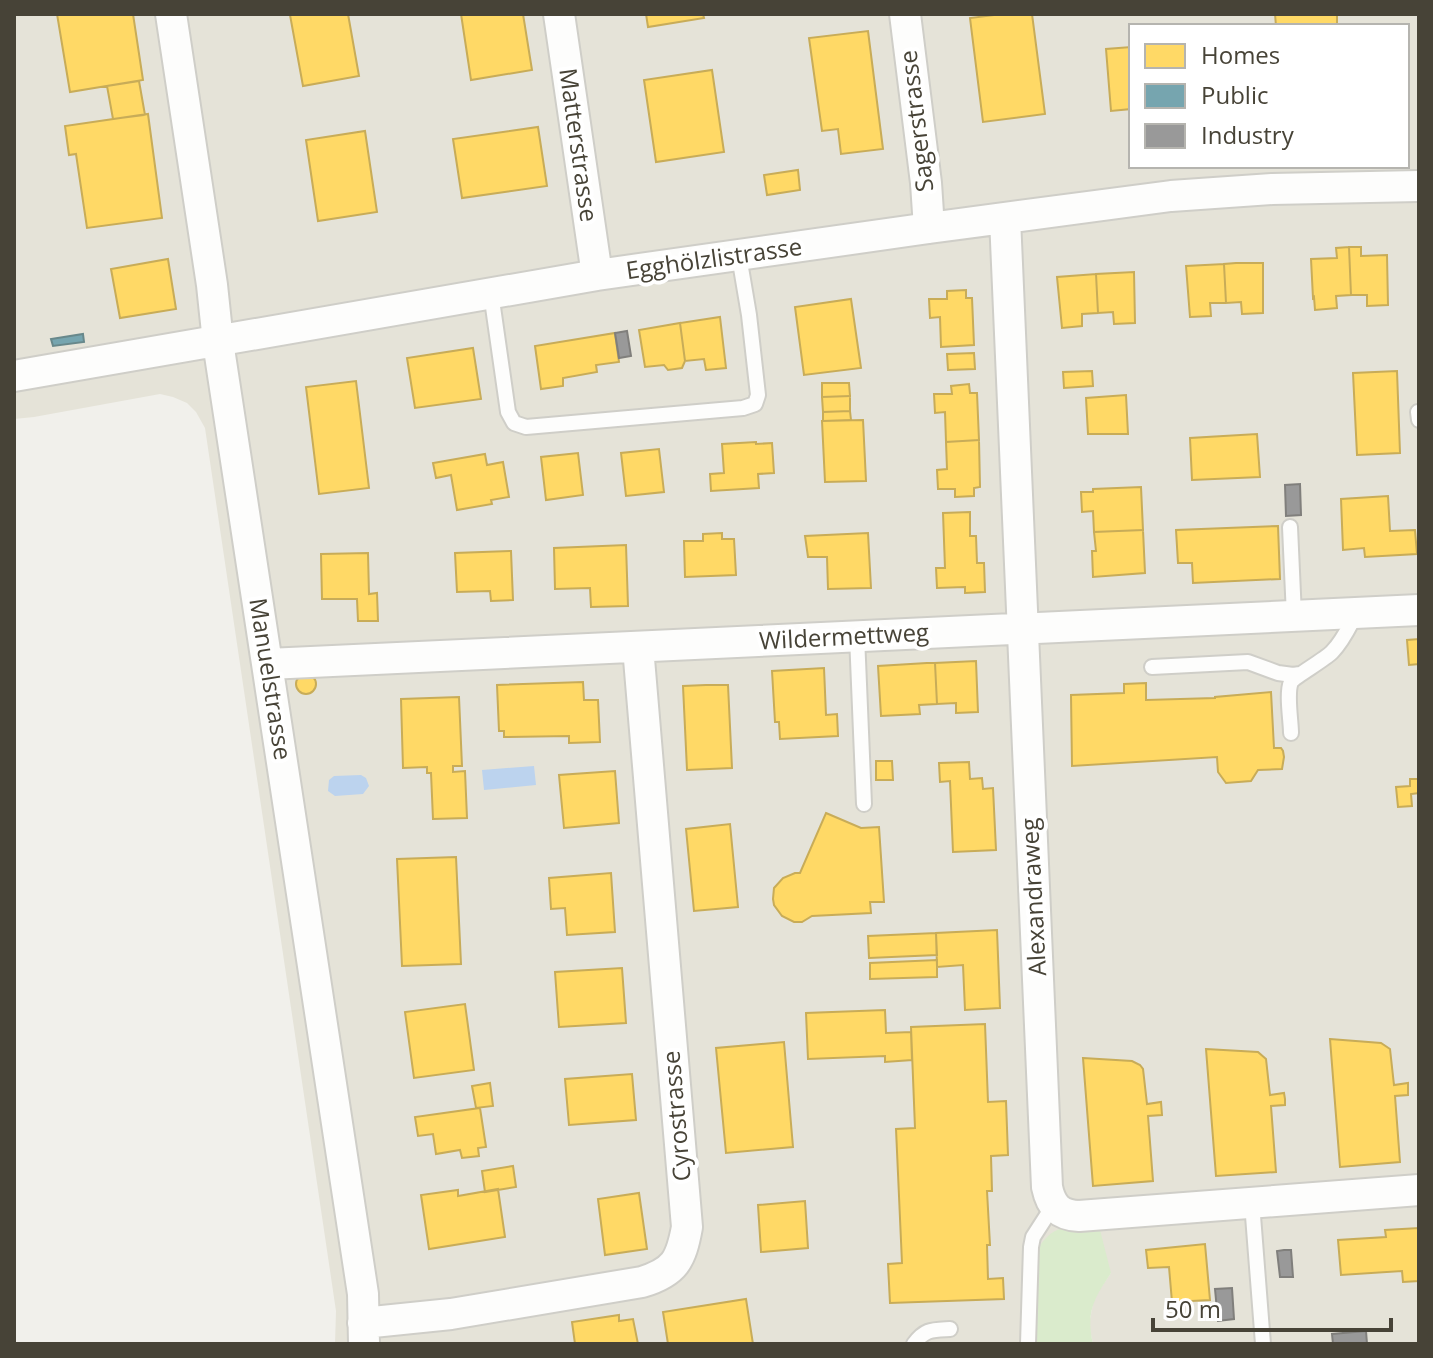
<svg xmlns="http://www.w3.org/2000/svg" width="1433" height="1358" font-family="'Open Sans',sans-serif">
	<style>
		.residential { fill: #e5e3d8; fill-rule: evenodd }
		.green { fill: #daebcc }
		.water { fill: #bcd3ee }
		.homes { fill: #ffd966; stroke: #c8ac58; stroke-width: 2 }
		.public { fill: #76a5af; stroke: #68888b; stroke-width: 2 }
		.industry { fill: #999; stroke: #807f7c; stroke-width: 2 }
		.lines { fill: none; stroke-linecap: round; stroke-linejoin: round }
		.service-casing { stroke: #cfcec8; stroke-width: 18 }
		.minor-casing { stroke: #cfcec8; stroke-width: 34 }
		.service { stroke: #fdfdfc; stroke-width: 14 }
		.minor { stroke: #fdfdfc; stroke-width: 30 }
		.labels { text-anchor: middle; stroke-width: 8; stroke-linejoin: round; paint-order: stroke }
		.street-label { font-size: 24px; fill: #474337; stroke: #fff }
	</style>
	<rect width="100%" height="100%" fill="#f1f0eb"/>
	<path class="residential" d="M14,14H1419V1344H1093L1089,1325L1094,1298L1111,1273L1039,1247L1036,1344H335L336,1311L205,428L196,412L187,403L173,397L160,394L34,417L14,419ZM1131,26H1407V166H1131Z"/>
	<path class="green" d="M1099,1226L1111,1273C1093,1300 1086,1312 1093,1344H1036L1039,1247C1055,1222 1072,1227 1099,1226Z"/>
	<path class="water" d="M534,766L536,785L484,790L482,770Z
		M361,775L366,778L369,786L363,794L335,796L328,791L329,780L334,776Z"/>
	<path class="homes" d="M57,14H133L143,80L70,92Z
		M348,14L359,76L303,86L290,15Z
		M461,14H523L532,70L471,80Z
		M646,14H703L704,18L648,27Z
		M1002,14H1032L1045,114L983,122L970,18Z
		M1275,14H1337V26H1276Z
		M868,31L883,149L841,154L838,129L822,131L809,38Z
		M1131,47V109L1111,111L1106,49Z
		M712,70L724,152L656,162L644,80Z
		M139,81L145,115L113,119L107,86Z
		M148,114L162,218L87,228L76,154L69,155L65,126Z
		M538,127L547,186L462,198L453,139Z
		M365,131L377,212L318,221L306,140Z
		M798,170L800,190L767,195L764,175Z
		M1349,247L1351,295L1336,296L1337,308L1315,310L1314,297L1313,298L1311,259L1337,258L1336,248Z
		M1349,247H1361V256L1387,255L1388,305L1367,306V295H1351Z
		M168,259L176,309L120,318L111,269Z
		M1236,263H1263V313L1242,314L1241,302L1226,303L1224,264Z
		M1224,264L1226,303H1210L1211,316L1190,317L1186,266Z
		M1134,272L1135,323L1114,324L1113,312L1098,313L1096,274Z
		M1096,274L1098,313L1082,314V326L1062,328L1057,277Z
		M966,290V298H972L974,345L941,347L940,317L930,318L929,299H947V291Z
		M851,299L861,368L804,375L795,307Z
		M720,317L726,368L706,370L704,359L685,361L680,323Z
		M680,323L685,361L682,368L668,370L664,365L645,367L639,330Z
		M615,333L619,362L596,365L597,372L563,378V386L541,389L535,346Z
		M473,348L481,399L415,408L407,358Z
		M974,353L975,369L948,370L947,354Z
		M1092,371L1093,386L1064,388L1063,372Z
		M1397,371L1400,453L1357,455L1353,373Z
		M356,381L369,488L319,494L306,387Z
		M822,383H849L850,396L822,397Z
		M969,384L970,393H977L979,440L946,442L945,412L935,413L934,394H952L951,386Z
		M1126,395L1128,434H1088L1086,398Z
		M850,396V411L823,412L822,397Z
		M850,411L851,420L823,421V412Z
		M863,420L866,481L825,482L822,421Z
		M1257,434L1260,477L1192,480L1190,438Z
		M979,440L980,487L974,488V496L955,497V489H938L937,470L947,469L946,442Z
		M756,442V444L772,443L774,473L758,474L759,488L711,491L710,474L724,473L722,444Z
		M659,449L664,492L626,496L621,453Z
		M578,453L583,495L546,500L541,457Z
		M485,454L487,465L503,462L509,497L491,500L492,504L457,510L451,475L436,478L433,463Z
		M1141,487L1143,530L1094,532L1093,511L1082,512L1081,492H1093V489Z
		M1388,496L1390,531L1415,530L1417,554L1365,557L1364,548L1343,550L1341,499Z
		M970,512V536H976L977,563H984L985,592L965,593V587L937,588L936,568H945L943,513Z
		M1278,526L1280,579L1193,583L1192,563H1178L1176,530Z
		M1143,530L1145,573L1093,577L1092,551H1096L1094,532Z
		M722,533V539H734L736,575L685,577L684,541H703V534Z
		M868,533L871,588L828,589L827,557H808L805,536Z
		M626,545L628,606L591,607L590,588L555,589L554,548Z
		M511,551L513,600L491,601L490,591L457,592L455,553Z
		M368,553L369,594L377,593L378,621H358L357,599H322L321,554Z
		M1419,639V664L1409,665L1407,640Z
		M976,661L978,712L956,713V703L937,704L935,663Z
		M927,663H935L937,704L919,705L920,714L881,716L878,666Z
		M824,668L826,715L837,714L838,736L780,739L779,722H775L772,671Z
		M296 684a10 10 0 1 1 20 0a10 10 0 1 1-20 0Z
		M583,682L584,700H598L600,742L569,743V736L504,737V731H499L497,685Z
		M1146,683V700L1215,698V697L1271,692L1274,748H1281L1283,751L1284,757L1282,769L1258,770L1251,781L1226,783L1218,772L1217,757L1072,766L1071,695L1124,693V684Z
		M706,685H728L732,768L687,770L683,686Z
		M459,697L462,766H453V772L465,771L467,818L433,819L431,773H427V767L403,768L401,699Z
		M876,761H892L893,780H876Z
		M969,762L970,779L982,778L983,789L993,788L996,850L953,852L950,781L940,782L939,763Z
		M615,771L619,823L564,828L559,775Z
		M1410,779H1419V793L1411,794L1412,806L1398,807L1396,787L1410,786Z
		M826,813L861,828L879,827L884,902H870L871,913L812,916L802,922H794L782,916L774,905L773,899L774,888L783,878L795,873H800Z
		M730,824L738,907L694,911L686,829Z
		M456,857L461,964L402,966L397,859Z
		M611,873L615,932L567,935L565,908L551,909L549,878Z
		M997,930L1000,1008L965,1010L963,965L937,967L936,933Z
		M936,933L937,955L869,958L868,936Z
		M937,960V977L870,979V963Z
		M622,968L626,1023L559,1027L555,972Z
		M465,1004L474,1070L414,1078L405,1012Z
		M885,1010L886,1033L911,1032L912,1060L885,1062V1056L808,1059L806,1013Z
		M985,1024L988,1102L1006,1101L1008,1155L991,1156L992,1191H987L990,1245H987L988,1279L1003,1278L1004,1299L890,1303L888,1264L902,1263L896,1129L915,1128L911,1027Z
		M1330,1039L1381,1043L1390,1049L1394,1085L1408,1083V1095L1395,1096L1400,1162L1340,1167Z
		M784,1042L793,1147L726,1153L716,1048Z
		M1206,1049L1258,1052L1266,1059L1270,1095L1284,1093L1285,1099V1105L1271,1106L1276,1172L1216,1176Z
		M1083,1058L1132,1061L1140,1065L1143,1069L1147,1104L1161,1102L1162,1115L1148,1116L1153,1181L1093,1186Z
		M632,1074L636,1120L569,1125L565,1079Z
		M490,1083L493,1106L476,1108L472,1086Z
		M480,1108L486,1147L478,1148L479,1156L462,1158L460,1150L436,1154L433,1134L418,1136L415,1117Z
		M513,1166L516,1187L485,1192L482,1171Z
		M498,1189L505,1237L429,1249L421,1195L458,1190V1196Z
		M639,1193L647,1249L605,1255L598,1199Z
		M805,1201L808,1248L761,1252L758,1205Z
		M1419,1228V1281L1403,1282L1402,1271L1341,1275L1338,1240L1386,1237L1385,1230Z
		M1205,1244L1210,1300L1172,1302L1169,1267L1148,1268L1146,1250Z
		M746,1299L753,1344H668L663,1312Z
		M619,1315V1321L633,1319L638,1344H575L572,1322Z"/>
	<path class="public" d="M83,334L84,342L53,346L51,339Z"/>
	<path class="industry" d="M627,331L631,356L619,358L615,333Z
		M1300,484L1301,515L1286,516L1285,485Z
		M1284,1250H1291L1293,1277H1280L1277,1251Z
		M1232,1288L1234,1319L1218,1321L1215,1289Z
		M1366,1331L1367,1344H1333L1332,1334Z"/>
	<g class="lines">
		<g class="service-casing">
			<path id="service" d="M491,293L508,412L514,423L526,427L743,408L755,404L758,395L749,315L739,256
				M1418,412L1419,420
				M1290,527L1294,616
				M857,636L864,804
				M1152,667L1248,662L1278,673L1293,675L1300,674
				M1291,733C1291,721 1286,693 1291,682C1294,677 1324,660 1332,652C1343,641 1349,627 1356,614
				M1252,1203L1263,1344
				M914,1344C925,1329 932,1330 950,1329
				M1028,1344L1031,1247L1033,1237L1053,1206"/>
		</g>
		<g class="minor-casing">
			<path id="minor" d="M171,14L212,285L218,342L363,1294L364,1344
				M559,14L597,275
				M905,14L926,183L929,228
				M1005,218L1047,1187C1051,1206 1059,1215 1079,1216L1419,1190
				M14,376L597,275L929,228L1171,196L1272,189L1419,186
				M268,664L1419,610
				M363,1323L451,1314L642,1282C675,1272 681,1260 687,1227L638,647"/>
		</g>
		<use href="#service" class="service"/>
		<use href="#minor" class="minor"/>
	</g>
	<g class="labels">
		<g class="street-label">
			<text transform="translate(917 121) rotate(-97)" y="8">Sagerstrasse</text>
			<text transform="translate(578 145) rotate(82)" y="8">Matterstrasse</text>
			<text transform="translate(714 259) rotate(-8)" y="8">Egghölzlistrasse</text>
			<text transform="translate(844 637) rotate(-3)" y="8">Wildermettweg</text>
			<text transform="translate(270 679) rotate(81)" y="8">Manuelstrasse</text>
			<text transform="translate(1034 897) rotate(-93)" y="8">Alexandraweg</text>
			<text transform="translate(677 1116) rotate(-95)" y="8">Cyrostrasse</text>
		</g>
	</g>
	<rect width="1433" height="1358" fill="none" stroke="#474337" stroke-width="32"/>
	<rect x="1129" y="24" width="280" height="144" fill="#ffffff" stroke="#b5b4af" stroke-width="2"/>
	<rect x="1145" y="44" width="40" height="24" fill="#ffd966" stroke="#b5b4af" stroke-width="2"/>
	<text x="1201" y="64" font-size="24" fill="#474337">Homes</text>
	<rect x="1145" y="84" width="40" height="24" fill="#76a5af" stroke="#b5b4af" stroke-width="2"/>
	<text x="1201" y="104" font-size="24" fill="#474337">Public</text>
	<rect x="1145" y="124" width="40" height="24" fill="#999999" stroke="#b5b4af" stroke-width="2"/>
	<text x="1201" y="144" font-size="24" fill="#474337">Industry</text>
	<path d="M1153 1318v12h238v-12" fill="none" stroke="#474337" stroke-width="4"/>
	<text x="1165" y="1318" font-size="24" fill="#474337" stroke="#ffffff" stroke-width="6" paint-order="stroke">50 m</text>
</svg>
